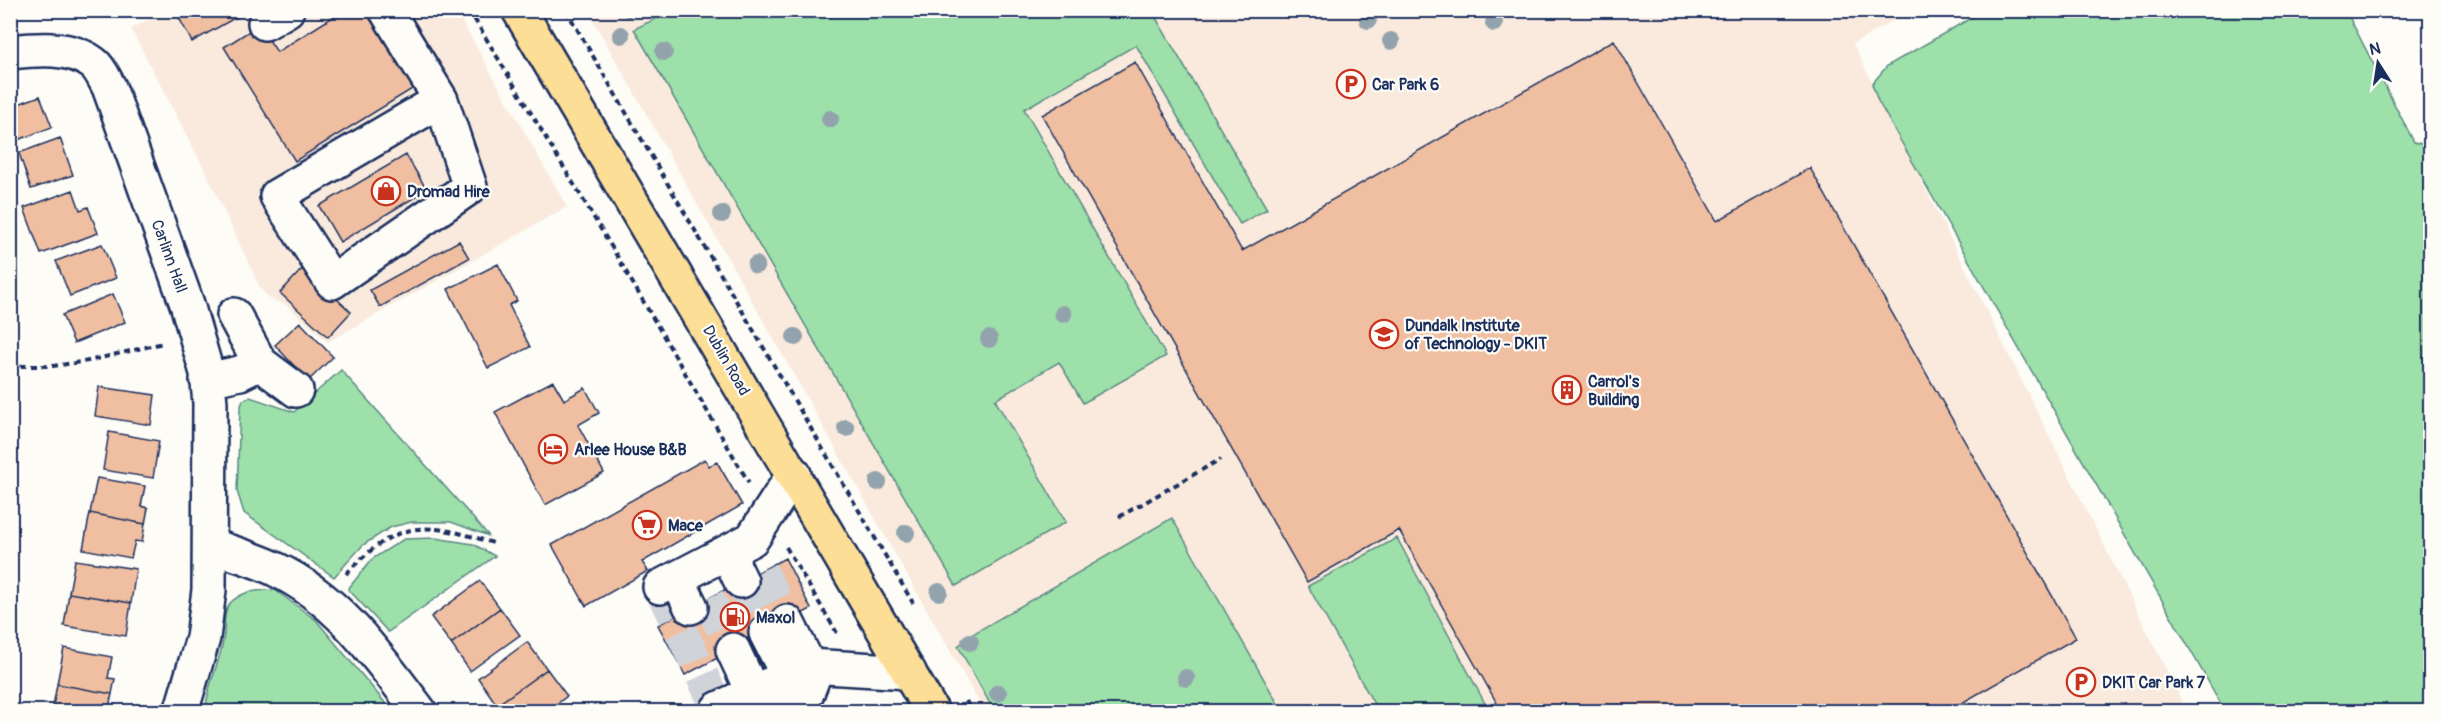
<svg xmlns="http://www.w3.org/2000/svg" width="2441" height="722" font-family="Pangolin,sans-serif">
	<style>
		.built { fill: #f9eadd }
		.green { fill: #9de0aa; stroke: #5c8884; stroke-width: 1.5 }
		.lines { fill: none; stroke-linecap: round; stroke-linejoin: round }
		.stream { stroke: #5a93a9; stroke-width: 10 }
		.building { fill: #f0bfa1; stroke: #1b2f5e; stroke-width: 1.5 }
		.minor-tunnel { stroke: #d0d3d8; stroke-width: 33; stroke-dasharray: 33 16; stroke-linecap: butt }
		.minor-casing { stroke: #1b2f5e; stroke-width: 38 }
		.major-casing { stroke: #1b2f5e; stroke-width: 38 }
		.path { stroke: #1b2f5e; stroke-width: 4; stroke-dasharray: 6 4.5; stroke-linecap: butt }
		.minor { stroke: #fdfcf7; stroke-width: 33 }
		.major { stroke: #fdde96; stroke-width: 33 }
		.tree { fill: #93a3ad }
		.labels { text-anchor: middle; stroke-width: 4.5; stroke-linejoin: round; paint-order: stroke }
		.poi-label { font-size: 16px; font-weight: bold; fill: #1b2f5e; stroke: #fdfcf7; text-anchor: start }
		.street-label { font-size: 16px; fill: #1b2f5e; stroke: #fdfcf7 }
	</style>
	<rect width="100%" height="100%" fill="#fdfcf7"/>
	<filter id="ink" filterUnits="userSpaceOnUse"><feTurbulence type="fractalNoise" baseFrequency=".0167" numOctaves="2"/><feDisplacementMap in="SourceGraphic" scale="12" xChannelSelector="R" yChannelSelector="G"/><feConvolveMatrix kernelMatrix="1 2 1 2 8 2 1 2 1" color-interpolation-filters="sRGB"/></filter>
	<g filter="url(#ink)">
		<path class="built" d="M164,11H456L567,207L328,342L286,305L270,299L260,288L207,174L131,29Z
			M588,11H1910L1853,44L2187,711H984Z"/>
		<path class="green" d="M672,11H819L828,18L841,10L1152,11L1267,209L1240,224L1136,45L1024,109L1166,356L1083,403L1059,362L995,400L1066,522L956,586L634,29Z
			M1983,11H2346L2414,142L2430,146V711H2225L1878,101L1872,84L1887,66Z
			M341,370L489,536L451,522H412L391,527L363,545L334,577L244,513L237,491L240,409L243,400L250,397L294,412Z
			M1172,518L1282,711H994L958,646L976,632Z
			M435,538L473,544L495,556L388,632L348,589L372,559L404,539Z
			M1397,538L1489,711H1378L1308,586Z
			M275,590L316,620L392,711H206C206,684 222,661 224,634C225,624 223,610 231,602C246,589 257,591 275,590Z"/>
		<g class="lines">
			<path class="stream" d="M628,12L631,10"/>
		</g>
		<path class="building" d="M175,10H249L192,42Z
			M344,10H370L417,86L295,161L224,47L259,25L277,52Z
			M1614,40L1717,221L1810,168L2076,638L1946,712H1502L1399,530L1307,582L1042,115L1135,62L1242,251Z
			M40,96L52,127L10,143V107Z
			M60,138L73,175L31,189L19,153Z
			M406,155L427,190L340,242L319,206Z
			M73,190L80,210L88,207L98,233L41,254L24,208Z
			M459,241L469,258L380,307L370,290Z
			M102,244L116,278L70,296L56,261Z
			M498,264L517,301L509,305L530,347L488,368L448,289Z
			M303,268L351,312L328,337L280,293Z
			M113,294L125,322L74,343L62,315Z
			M300,322L333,357L308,381L275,345Z
			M553,381L564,400L585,388L599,413L578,425L604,473L545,505L495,412Z
			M99,387L155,395L151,425L95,416Z
			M109,432L159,441L153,478L103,470Z
			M705,459L709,466L717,462L742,505L642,562L648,571L586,606L552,545Z
			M97,478L145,486L141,506L148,508L145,524L90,513Z
			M90,513L145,524L142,542L135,541L131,558L83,549Z
			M785,558L811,609L685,675L658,625Z
			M75,560L136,569L131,603L69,593Z
			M480,581L500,608L451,644L431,617Z
			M69,593L131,603L126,636L64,626Z
			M500,608L520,635L470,671L451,644Z
			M527,642L547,669L497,705L478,678Z
			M64,648L112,657L108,678L115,679L112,694L57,684Z
			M547,669L567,696L546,712H502L497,705Z
			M57,684L112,694L108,712H52Z"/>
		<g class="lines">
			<path class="minor-tunnel" d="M761,571L787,622
				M741,581L766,633
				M660,587L718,709
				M708,598L733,650"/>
			<g class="minor-casing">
				<path id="minor" d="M386,10L441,100L470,187L332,282L277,196L441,100
					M265,23L287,10
					M10,52C38,49 70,46 93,63C100,68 105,80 109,87L187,304L207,373L210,403L209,590L203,638L181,712
					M234,315L260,363L296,390
					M207,380L240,373L260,363
					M210,545C231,553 255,559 275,569C339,599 378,657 420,712
					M727,552L741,581
					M677,578L691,607
					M660,587L752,539L794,474
					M787,622L809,666
					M766,633L788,676
					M733,650L753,693
					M718,709L809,666L909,672
					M762,712L807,693L817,667"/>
			</g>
			<g class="major-casing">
				<path id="major" d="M519,10L932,712"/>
			</g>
			<path class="path" d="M469,10L614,251L749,483
				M566,10L913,603
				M10,366H53L88,361L163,343
				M1119,517L1221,459
				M786,547L837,633
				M346,574C399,518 425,521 496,544
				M966,701L972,712"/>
			<use href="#minor" class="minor"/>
			<use href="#major" class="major"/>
		</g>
		<g class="tree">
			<circle cx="1368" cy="20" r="9"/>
			<circle cx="1494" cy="23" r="9"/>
			<circle cx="621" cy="35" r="9"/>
			<circle cx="1391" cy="41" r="9"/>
			<circle cx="664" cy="52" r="9"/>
			<circle cx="830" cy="119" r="9"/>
			<circle cx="722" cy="214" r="9"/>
			<circle cx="756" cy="265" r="9"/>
			<circle cx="1063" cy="314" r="9"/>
			<circle cx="795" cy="337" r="9"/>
			<circle cx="989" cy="339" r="9"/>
			<circle cx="846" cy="428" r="9"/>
			<circle cx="878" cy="482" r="9"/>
			<circle cx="906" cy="533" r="9"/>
			<circle cx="939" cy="592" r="9"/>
			<circle cx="970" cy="642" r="9"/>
			<circle cx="1186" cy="678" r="9"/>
			<circle cx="998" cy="693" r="9"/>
		</g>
	</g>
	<defs>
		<g id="parking-ring" transform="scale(1.5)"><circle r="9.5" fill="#fdfcf7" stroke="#c8321e" stroke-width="1.5"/><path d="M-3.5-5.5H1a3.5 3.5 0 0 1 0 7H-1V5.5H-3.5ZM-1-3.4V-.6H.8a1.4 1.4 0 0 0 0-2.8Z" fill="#c8321e"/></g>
		<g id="shop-ring" transform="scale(1.5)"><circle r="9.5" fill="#fdfcf7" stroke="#c8321e" stroke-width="1.5"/><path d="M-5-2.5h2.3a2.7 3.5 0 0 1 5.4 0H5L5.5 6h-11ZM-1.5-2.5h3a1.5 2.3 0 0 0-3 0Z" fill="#c8321e"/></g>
		<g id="university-ring" transform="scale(1.5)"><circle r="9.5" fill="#fdfcf7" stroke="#c8321e" stroke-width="1.5"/><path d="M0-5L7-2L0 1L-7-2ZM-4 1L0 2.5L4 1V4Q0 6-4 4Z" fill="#c8321e"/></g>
		<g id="building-ring" transform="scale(1.5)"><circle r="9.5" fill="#fdfcf7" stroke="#c8321e" stroke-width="1.5"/><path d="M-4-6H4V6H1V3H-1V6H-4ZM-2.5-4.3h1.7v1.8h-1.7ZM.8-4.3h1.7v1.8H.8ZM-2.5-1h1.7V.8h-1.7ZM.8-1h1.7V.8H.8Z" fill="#c8321e"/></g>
		<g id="hotel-ring" transform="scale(1.5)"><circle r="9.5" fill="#fdfcf7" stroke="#c8321e" stroke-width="1.5"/><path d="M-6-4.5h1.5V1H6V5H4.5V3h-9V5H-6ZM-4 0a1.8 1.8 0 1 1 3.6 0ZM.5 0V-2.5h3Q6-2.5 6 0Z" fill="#c8321e"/></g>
		<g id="supermarket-ring" transform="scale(1.5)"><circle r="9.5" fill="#fdfcf7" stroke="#c8321e" stroke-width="1.5"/><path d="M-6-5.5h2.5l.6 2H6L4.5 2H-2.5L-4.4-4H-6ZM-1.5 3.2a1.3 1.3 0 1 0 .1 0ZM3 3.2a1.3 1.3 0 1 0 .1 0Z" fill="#c8321e"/></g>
		<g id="fuel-ring" transform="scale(1.5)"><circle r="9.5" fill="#fdfcf7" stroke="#c8321e" stroke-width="1.5"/><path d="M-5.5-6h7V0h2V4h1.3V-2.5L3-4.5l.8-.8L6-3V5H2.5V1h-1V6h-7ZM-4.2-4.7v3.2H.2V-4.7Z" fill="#c8321e"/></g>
	</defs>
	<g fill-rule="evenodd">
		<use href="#parking-ring" x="1351" y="84"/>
		<use href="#shop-ring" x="386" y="191"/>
		<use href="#university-ring" x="1384" y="334"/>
		<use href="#building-ring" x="1567" y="390"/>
		<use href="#hotel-ring" x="553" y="449"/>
		<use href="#supermarket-ring" x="647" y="525"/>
		<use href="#fuel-ring" x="735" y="617"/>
		<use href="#parking-ring" x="2081" y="682"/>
	</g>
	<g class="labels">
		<g class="poi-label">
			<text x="1372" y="90">Car Park 6</text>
			<text x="407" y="197">Dromad Hire</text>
			<text x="1405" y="331">Dundalk Institute<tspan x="1405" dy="18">of Technology - DKIT</tspan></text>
			<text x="1588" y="387">Carrol's<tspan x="1588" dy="18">Building</tspan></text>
			<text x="574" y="455">Arlee House B&amp;B</text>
			<text x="668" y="531">Mace</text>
			<text x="756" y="623">Maxol</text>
			<text x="2102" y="688">DKIT Car Park 7</text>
		</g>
		<g class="street-label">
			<text transform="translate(170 256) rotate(70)" y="6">Carlinn Hall</text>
			<text transform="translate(727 360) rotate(60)" y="6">Dublin Road</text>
		</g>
	</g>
	<rect width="2441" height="722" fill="none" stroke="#fdfcf7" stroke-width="36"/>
	<rect x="18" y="18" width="2405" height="686" fill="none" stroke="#1b2f5e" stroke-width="2" filter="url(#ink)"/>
	<g transform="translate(2378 63) rotate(348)" stroke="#fdfcf7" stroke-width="4.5" paint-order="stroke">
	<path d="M0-4.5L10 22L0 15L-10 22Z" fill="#1b2f5e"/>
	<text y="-9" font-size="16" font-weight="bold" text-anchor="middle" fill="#1b2f5e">N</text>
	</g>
</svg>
